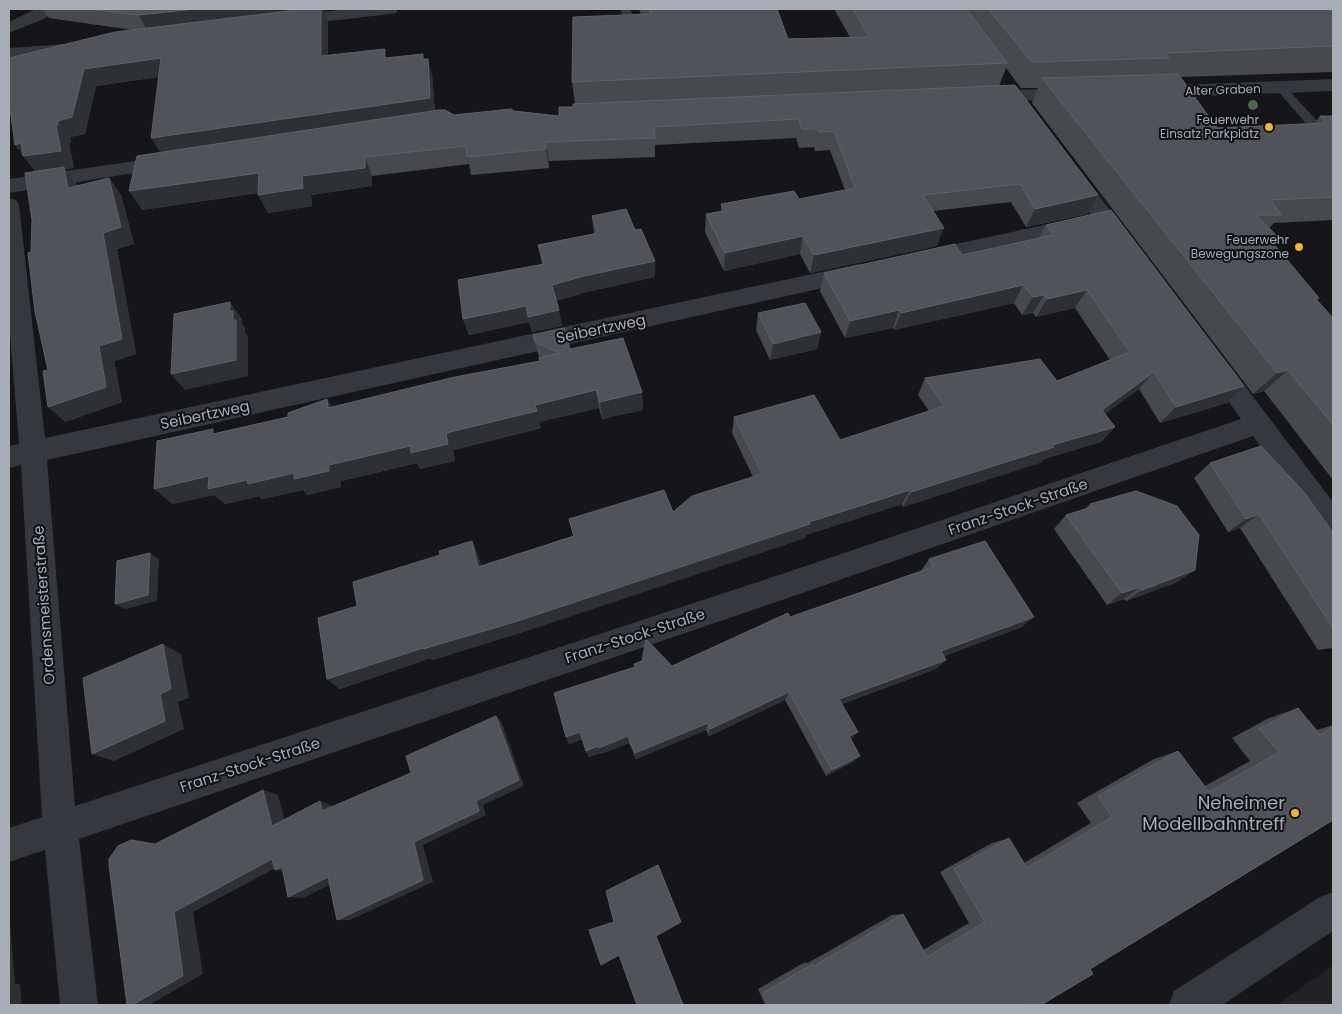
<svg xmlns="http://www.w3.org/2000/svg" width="1342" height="1014" font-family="Poppins,sans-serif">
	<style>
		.built { fill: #222225 }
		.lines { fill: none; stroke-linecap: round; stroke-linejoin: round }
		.service { fill: #37383d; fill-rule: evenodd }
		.minor { fill: #37383d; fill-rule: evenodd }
		.tree { fill: #506452 }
		.wall { fill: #47494d }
		.shaded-wall { fill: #2f3033 }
		.building { fill: #525359; stroke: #5f6168 }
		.poi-dot { fill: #f2b134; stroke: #111113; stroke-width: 2 }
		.labels { text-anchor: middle; stroke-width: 4; stroke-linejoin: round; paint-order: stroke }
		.far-street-label { font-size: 12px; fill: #a8adb8; stroke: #111113 }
		.far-poi-label { font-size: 12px; fill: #a8adb8; stroke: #111113; text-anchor: end }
		.street-label { font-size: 15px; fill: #a8adb8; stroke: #111113 }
		.near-poi-label { font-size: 18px; fill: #a8adb8; stroke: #111113; text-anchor: end }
	</style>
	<rect width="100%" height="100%" fill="#161618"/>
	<path class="built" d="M1333,965V1005H1277Z"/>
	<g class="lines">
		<path class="service" d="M620,9H630L638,25L637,27H629Z
			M1281,84L1285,86L1317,121L1319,124L1317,127H1309L1277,90L1275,88Z"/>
		<path class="minor" d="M36,9H55L46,18L9,33V22Z
			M349,9H398L396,13L390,14L287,26L281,25L279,21L281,17L287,16Z
			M66,44L72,45L75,49L72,53L9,58V48Z
			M1333,79V91L1152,98L1145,96L1143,92L1145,88L1152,86Z
			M1072,88L1079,90L1081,94L1079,98L985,103L978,101L976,97L978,93L985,91Z
			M171,156L178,158L181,162L178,166L9,193V179Z
			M1072,168L1079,169L1130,237L1133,242L1130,247L1122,249L1114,247L1062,174L1065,169Z
			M9,198L16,200L19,205L45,438L859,264L867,266L870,272L867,278L859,280L47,460L75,806L785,573L1241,419L1202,364L1205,357L1214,355L1223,357L1333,502V535L1323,532L1253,436L785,599L79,839L98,1005H60L45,850L9,862V828L42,817L21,465L9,468V446L19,444L9,323Z
			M1077,218L1085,220L1088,225L1085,230L923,267L915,264L912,259L915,254L923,251Z
			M1333,892V931L1222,1005H1169L1174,991L1320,897Z"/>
	</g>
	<circle class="tree" cx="1253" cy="105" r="5"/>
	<path class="wall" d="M42,9H327V10L323,11L328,24V55L424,59L432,75L435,111L454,115L514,111L559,116L573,107L575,104L572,82L641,15L639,9H777L788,39L850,37L834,9H1333V72L1181,77L1217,128L1315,123L1320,116H1333V220L1274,223L1269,228L1277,236L1272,242L1319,298L1317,300L1333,318V480L1264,391L1253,394L1032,103L1038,88H1021L1006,68L999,86L1088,214L1026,227L1011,202L933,211L937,246L810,273L800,254L724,271L705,232L706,214L721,211V204L799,199L845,190L830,150L815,151L814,147L799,148L796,138L655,145V157L549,161V168L471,175L469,164L372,176V186L311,195L312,206L268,213L258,193L142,210L160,152L158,77L96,86L85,134L70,137L71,142L69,143L74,168L65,169L78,186L109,178L121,195L134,244L117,249L136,354L114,361L122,402L65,422L48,370L31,252L36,172L23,156V154L15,145L132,30L49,18Z
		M592,216L655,277L586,292L556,301L562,326L532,332L529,322L469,335L463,319L542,264L538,245L594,234Z
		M1046,225L1244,386L1227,403L1160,423L1139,389L1105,414L1115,427L1101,442L1044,459L1042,462L903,507L902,504L806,535L805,538L523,632L432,660L431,658L340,689L327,679L357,606L440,555L472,541L478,555L481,566L573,536L569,519L673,512L753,477L732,433L734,417L840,440L929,411L918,395L925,378L1057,381L1110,360L1075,308L1036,317L1033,313L1022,315L1014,303L894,330L893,328L845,338L820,291L824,273L962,255L1038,239Z
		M758,313L821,332L817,349L770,360L756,330Z
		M533,335L570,349L642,392L643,410L602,419L599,408L539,422L541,428L453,450L455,461L420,469L417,463L341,481V487L307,495L303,490L262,499L259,496L225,504L214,495L172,504L216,433L288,417L327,399L332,407L540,361Z
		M1210,463L1333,533V648L1318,650L1240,528L1228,532L1194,478Z
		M1090,504L1178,582L1126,601L1124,599L1107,605L1054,529L1066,515L1085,509Z
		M929,559L1022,627L944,656L946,660L936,669L842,704L851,739H850L853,762L826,776L785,700L709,736L706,730L636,759L629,743L601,754V753L589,757L586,751L583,739L569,744L566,737L672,666L790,617L921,571Z
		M1298,708L1317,730L1333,725V820L1090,969L1041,1005H765L758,989L805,962L808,963L892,915L903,914L923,950L969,923L940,872L992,843L1009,838L1024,863L1091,823L1077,803L1154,759L1178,751L1205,786L1250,761L1232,738L1269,718Z"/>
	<path class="shaded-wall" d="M195,9H327V10L323,11L328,24V73L321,56L148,32L139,15Z
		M161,58L171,75L96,86L85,134L70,137L71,142L69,143L74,168L65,169L77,185L82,205L37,173L23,156H25L15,145L56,126L58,121L84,69Z
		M428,59L432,75L435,114L162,155L151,138Z
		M546,142L549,161V168L546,149Z
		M365,157L372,176V186L311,195L312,206L268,213L258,195L302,176Z
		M259,173L269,191L142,210L129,191Z
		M109,178L121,195L134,244L117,249L136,354L114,361L122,402L65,422L48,407L99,346L103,233Z
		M1098,195L1088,214L1026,227L1035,209Z
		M944,228L937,246L810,273L814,255Z
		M803,236L800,254L724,271L725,253Z
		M1277,236L1256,260L1268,237Z
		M655,261V277L586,292L555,301L552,285L584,276Z
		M1023,285L1014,303L894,330L901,313Z
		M1087,290L1075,308L1036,317L1047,299Z
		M1044,295L1033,313L1022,315L1033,297Z
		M230,302L242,319V324L245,328V333L248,336V376L185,390L171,374L233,320L230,312Z
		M526,306L529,322L469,335L463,319Z
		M559,310L562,326L532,332L528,317Z
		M899,310L893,328L845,338L850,321Z
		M821,332L817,349L770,360L773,344Z
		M1288,370L1264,391L1253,394L1277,373Z
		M1154,372L1139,389L1089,426L1102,410Z
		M1244,386L1227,403L1160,423L1176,407Z
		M596,390L599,408L539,422L541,428L453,450L455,461L420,469L417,463L341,481V487L307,495L303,490L262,499L259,496L225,504L214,495L172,504L154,489L209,476L247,480L329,465L446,433L535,405Z
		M642,392L643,410L602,419L600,402Z
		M327,399L338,417L328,408Z
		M1115,427L1101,442L1044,459L1042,462L903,507L911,492L1052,445Z
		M910,490L902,504L806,535L805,538L523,632L432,660L431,658L340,689L327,679Z
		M1259,514L1240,528L1228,532L1246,519Z
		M472,541L478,555L485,580L478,567Z
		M150,553L159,559L157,601L125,609L115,604Z
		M1195,570L1178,582L1126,601L1142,590Z
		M1140,587L1124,599L1107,605L1122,593Z
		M1034,617L1022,627L932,660L941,651Z
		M163,644L181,654L189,698L178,702L184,729L114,761L92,754L160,694Z
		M946,660L936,669L833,707L839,699Z
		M789,692L785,700L709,736L710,729Z
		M496,716L502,723L524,786L483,805L486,815L423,845L433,882L350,920H337L414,842L476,801Z
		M708,723L706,730L636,759L635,753Z
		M580,732L584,739L569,744L566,737Z
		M858,732L851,739L842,743L849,736Z
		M628,736L629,743L601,754V753L589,757L586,751Z
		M860,756L853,762L826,776L832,770Z
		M263,790L278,795L287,829L272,826Z
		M320,801L333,806L335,815L322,811Z
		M272,859L287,862L193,912L203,974L149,1005H132L174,912Z
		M282,867L290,872L275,870Z
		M328,877L341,879L303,898L288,897Z
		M9,910L15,984H20L22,1005H9Z
		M656,936L684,1005H683Z"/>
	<path class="building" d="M90,9H195L139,15Z
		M305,9H321V56L385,49V58L423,54V59H428L430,98L151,138L161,58L84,69L72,117L58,121V125L56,126L61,151L23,156L21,143L15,145L9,101V58L115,32Z
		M649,9H777L788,39L869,37L853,9H966L1007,63L572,82L573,17L651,14Z
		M988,9H1333V46L1165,53L1169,58L1032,62Z
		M1178,74L1217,128L1326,123L1320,116H1333V197L1271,200L1281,215H1256L1277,236L1268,237L1319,298H1315L1333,318V425L1288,370L1277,373L1042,78Z
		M1015,85L1098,195L1035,209L1020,184L923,195L944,228L814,255L803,236L725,253L706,214L725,211L721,204L794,191L799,199L855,188L834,131L819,132L818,129H802L799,119L654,127L655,138L546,142V149L467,157L466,146L365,157V168L302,176L303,188L258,195L259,173L129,191L137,156L439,110H445L454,115L511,109L514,111L559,116V107H573V104Z
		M64,167L68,188L109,178L121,227L103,233L122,339L99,346L106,387L48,407L43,371L48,370L35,312L28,253L31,252L32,220L25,173Z
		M626,209L635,230L641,229L655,261L584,276L552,285L559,310L528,317L526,306L463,319L458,280L544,264L538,245L598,233L592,216Z
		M1111,210L1244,386L1176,407L1154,372L1102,410L1115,427L1052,445L1054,447L911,492L910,490L809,522L810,524L518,621L423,649V648L327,679L318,618L357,606L353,582L440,555L439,551L472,541L478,567L574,536L569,519L664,490L673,512L692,496L762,474L734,417L814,395L840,440L944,406L925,378L1040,359L1057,381L1130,352L1087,290L1047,299L1044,295L1033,297L1023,285L901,313L899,310L850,321L824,273L955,244L962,255L1053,235L1046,225Z
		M230,302V312L233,311V320H236V360L171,374L174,314Z
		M805,303L821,332L773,344L758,313Z
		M564,328L570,349L623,338L642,392L600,402L596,390L535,405L537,411L446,433L448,444L411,453L410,446L329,465V471L294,479V473L248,484L247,480L208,489L209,476L154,489L157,441L213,429V434L288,417V413L327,399L328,408L455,377L540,361L539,358L560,353L535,342L533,335Z
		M1261,446L1304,492L1333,533V628L1259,514L1246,519L1210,463Z
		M1136,491L1177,506L1199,535L1195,570L1142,590L1140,587L1122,593L1066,515L1092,507L1090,504Z
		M985,541L1034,617L941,651L946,660L839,699L858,732L849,736L860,756L832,770L789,692L710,729L708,723L635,753L628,736L599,748L598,746L586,751L580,732L566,737L554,693L635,667L634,664L642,661L646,639L672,666L788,613L790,617L933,567L929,559Z
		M150,553L148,595L115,604L117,561Z
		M163,644L171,689L160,694L165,721L92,754L83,678Z
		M1298,708L1320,735L1333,727V820L1090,969L1093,974L1041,1005H1034L1032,1003L1028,1005H768L763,993L813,964L814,966L903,914L927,957L985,922L954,869L1009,838L1027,868L1112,817L1098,796L1178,751L1209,792L1279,752L1259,729Z
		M496,716L519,780L476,801L479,811L414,842L423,880L337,920L328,877L288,897L282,867L275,870L272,859L174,912L183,976L132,1005H127L109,865V859L118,846L131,840L155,844L263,790L272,826L320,801L322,811L411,773L406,756Z
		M658,865L681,922L656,936L683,1005H637L619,955L601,965L589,930L614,922L606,891Z"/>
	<g class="poi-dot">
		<circle cx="1269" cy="127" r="5"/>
		<circle cx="1299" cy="247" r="5"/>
		<circle cx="1295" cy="813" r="5"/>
	</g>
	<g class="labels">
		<g class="far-street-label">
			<text transform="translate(1223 90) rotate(-2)" y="4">Alter Graben</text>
		</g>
		<g class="far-poi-label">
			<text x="1259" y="124">Feuerwehr<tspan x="1259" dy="14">Einsatz Parkplatz</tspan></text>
			<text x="1289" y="244">Feuerwehr<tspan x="1289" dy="14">Bewegungszone</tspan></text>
		</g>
		<g class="street-label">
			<text transform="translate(601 329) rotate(-12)" y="5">Seibertzweg</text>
			<text transform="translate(205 415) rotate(-12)" y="5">Seibertzweg</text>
			<text transform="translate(1018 507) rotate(-19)" y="5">Franz-Stock-Straße</text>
			<text transform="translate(44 605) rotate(-94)" y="5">Ordensmeisterstraße</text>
			<text transform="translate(635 636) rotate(-18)" y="5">Franz-Stock-Straße</text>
			<text transform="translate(250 765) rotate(-18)" y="5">Franz-Stock-Straße</text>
		</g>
		<g class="near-poi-label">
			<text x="1285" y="809">Neheimer<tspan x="1285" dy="21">Modellbahntreff</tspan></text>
		</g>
	</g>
	<rect width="1342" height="1014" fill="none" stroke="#a8adb8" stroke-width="20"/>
</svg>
